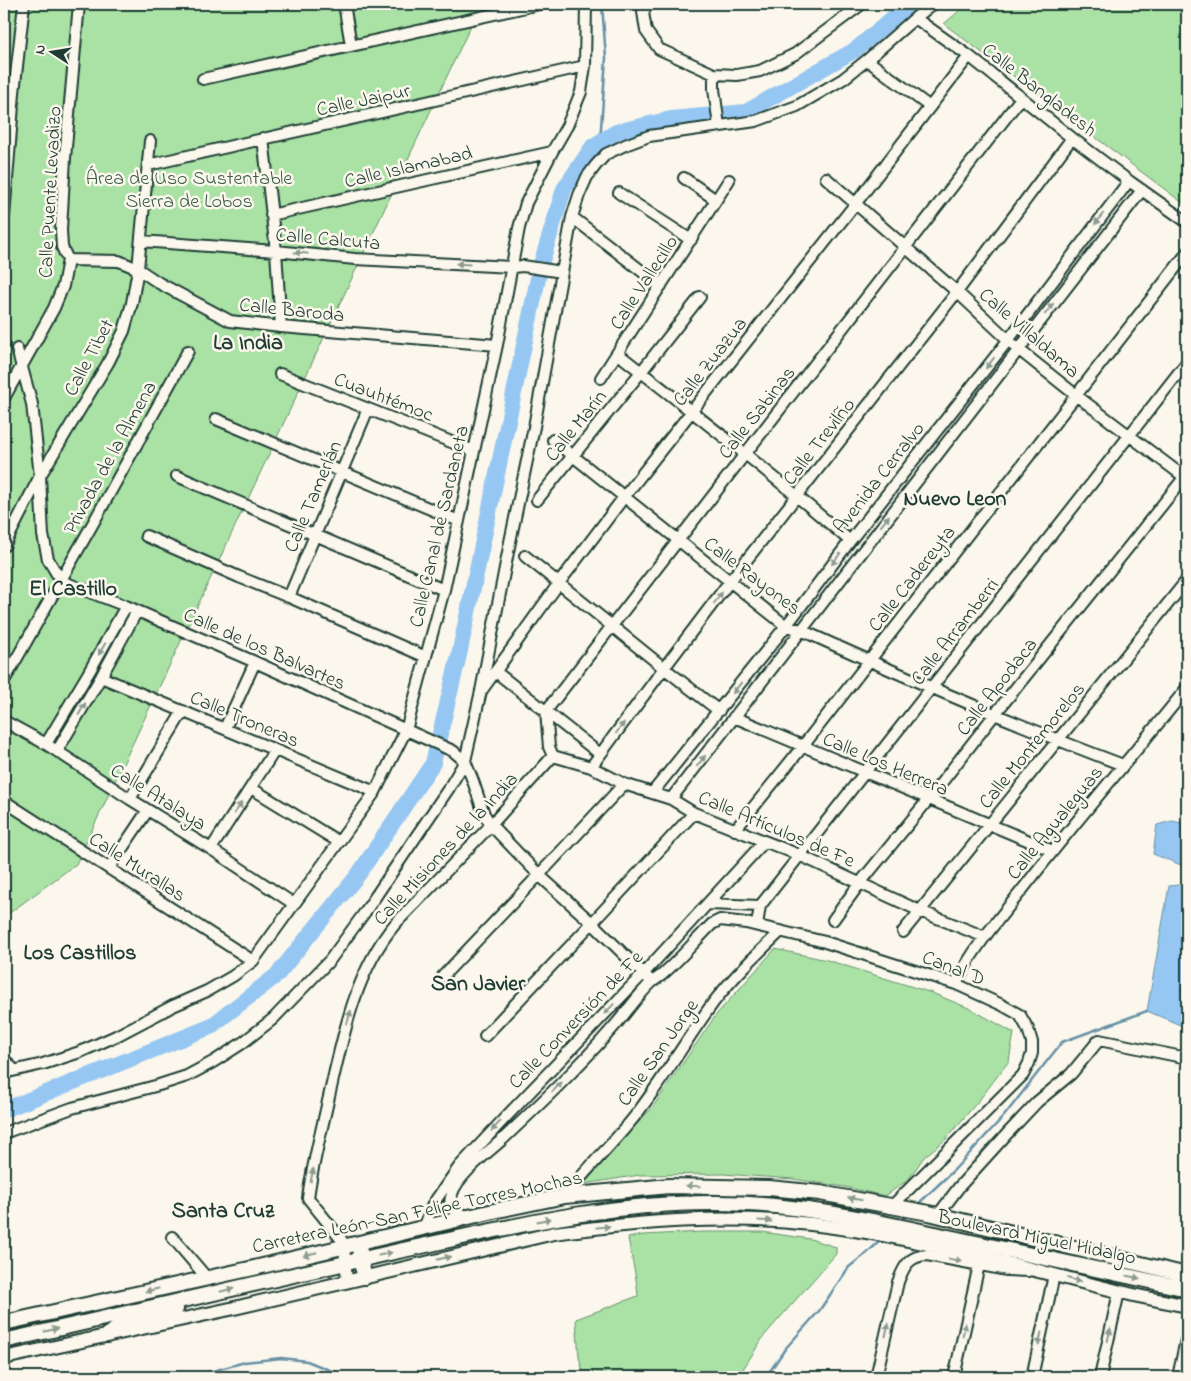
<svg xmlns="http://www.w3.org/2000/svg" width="1191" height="1381" font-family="'Indie Flower',sans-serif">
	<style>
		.green { fill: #aae2a5; stroke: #64906c }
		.water { fill: #96c7f2; stroke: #6690a6 }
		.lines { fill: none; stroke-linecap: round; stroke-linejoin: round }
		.stream { stroke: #6690a6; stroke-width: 2.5 }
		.river { stroke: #96c7f2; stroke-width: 16 }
		.minor-casing { stroke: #1f3d34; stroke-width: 14 }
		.tertiary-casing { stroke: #1f3d34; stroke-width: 16 }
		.secondary-casing { stroke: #1f3d34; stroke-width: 18 }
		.minor { stroke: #fbf7ec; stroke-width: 10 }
		.tertiary { stroke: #fbf7ec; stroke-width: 12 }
		.secondary { stroke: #fbf7ec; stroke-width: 14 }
		.oneway { fill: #8d9a90 }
		.labels { text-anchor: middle; stroke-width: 5; stroke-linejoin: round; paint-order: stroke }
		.street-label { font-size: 20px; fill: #1f3d34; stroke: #fbf7ec }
		.park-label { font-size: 20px; fill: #3b5e4b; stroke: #fbf7ec }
		.quarter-label { font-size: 22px; font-weight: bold; fill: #1f3d34; stroke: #fbf7ec }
	</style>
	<rect width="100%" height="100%" fill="#fbf7ec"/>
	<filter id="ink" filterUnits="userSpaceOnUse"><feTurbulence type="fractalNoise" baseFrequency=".02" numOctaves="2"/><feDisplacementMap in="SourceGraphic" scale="10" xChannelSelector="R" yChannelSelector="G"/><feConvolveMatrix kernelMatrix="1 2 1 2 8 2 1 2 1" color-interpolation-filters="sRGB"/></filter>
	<g filter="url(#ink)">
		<path class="green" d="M4,4H481L76,864L4,917Z
			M967,4H1187V206L944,24Z
			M775,949L827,960L932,993L971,1009L1014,1033L1009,1061L980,1099L946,1139L924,1157L908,1180L885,1196L845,1187L793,1179L723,1174L640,1175L584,1184L610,1155L630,1131L652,1108L716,1015Z
			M703,1232H762L810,1239L836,1247V1254L764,1336L738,1377H611L610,1372L584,1376L579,1357L576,1319L638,1296L636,1279L628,1238L643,1235Z"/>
		<path class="water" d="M1172,821L1187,824V866L1181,865L1153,854L1157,825Z
			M1187,884V1028L1147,1011L1169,886Z"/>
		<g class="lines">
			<path class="stream" d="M600,142L606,58L602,4
				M916,1206L955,1169L1004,1116L1062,1042L1147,1011
				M900,1222L908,1214
				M127,1377L206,1373L245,1362L281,1358L307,1361L347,1377
				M766,1377L785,1349L819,1311L849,1267L867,1253L881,1240"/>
			<path class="river" d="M4,1110L210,1027L277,975L358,875L433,763L459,655L541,264L564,189L593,146L616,132L671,119L746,112L855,50L909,4"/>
			<g class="minor-casing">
				<path id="minor" d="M344,4L351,45
					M648,4L643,12L646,31L659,49L714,74L737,75L760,71L795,54L862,4
					M915,18L969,56L1072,138L1129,181L1187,222
					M867,60L930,107
					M714,74V89L719,126
					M203,79L539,4
					M263,138L276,251L281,327
					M148,165L585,66
					M684,178L716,200
					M826,178L957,292L1018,349L1077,396L1187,479
					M619,193L691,240
					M271,215L552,152
					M4,216L14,93L24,4
					M572,217L661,286
					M141,241L276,251L355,259L512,267L523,266L562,272
					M68,260L119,261L138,269L159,283L230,321L281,327L497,345
					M17,349L32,404L40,476L43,535L48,559L61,581
					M617,353C696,415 775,476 850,541
					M280,374L474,451
					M601,378L729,180
					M4,398L54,308L63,286L68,260L62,247L61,230L65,158L79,4
					M216,419L459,521
					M553,440L786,626L801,630C907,678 1014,724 1123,765
					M177,476L444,590
					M537,500L641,372L700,297
					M146,536L239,577L289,597L426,657
					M4,546L40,476L108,363L124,331L132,303L138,269L150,141
					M525,556L664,668L719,711
					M61,581L126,606L255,662L453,751L465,761L473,781L484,814L491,825L539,875L592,923L652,982
					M289,597L368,409
					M496,672L600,754
					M101,677L375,792
					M4,681L96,518L188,351
					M482,690L559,583L624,497L856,203L969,56
					M734,717L1053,851
					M4,721L46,744L130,799L211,849L294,904
					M225,728L255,662
					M46,744L89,672L126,606
					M57,751L101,677L137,611
					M553,756L549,747L546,711L1021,98
					M553,756L591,767L624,784L671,799L694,813L799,855L920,911L985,937
					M591,767L664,668L730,581L957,292L1072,138
					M251,788L339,842
					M653,792L786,626L850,541L1009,339L1129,181
					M130,799L183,711
					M671,799L1142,190
					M4,801L253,961
					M735,830L803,746L1187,253
					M211,849L275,750
					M109,868L148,810
					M708,904L760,906
					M833,920L860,883L928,800L995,714L1187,474
					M757,925L760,906L1187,362
					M903,932L1187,580
					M443,976L539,875L624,784
					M956,984C973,947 1001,917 1026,885C1078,818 1134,754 1187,688
					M485,1036L592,923L694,813
					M4,1059L14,1070
					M4,1073L43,1064L80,1052L116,1036L173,1006L207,991L233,976L253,961L375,792L406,730L444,590L497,345L519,228L526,203L552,152L567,126L581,92L585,66L586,4
					M4,1133L72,1108L159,1085L187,1076L213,1062L241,1044L273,1019L330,960L365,912L449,788L465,761L481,691L510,542L534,427L572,217L579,195L587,177L596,165L606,154L625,145L649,136L756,121L797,106L843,79L867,60L915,18L933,4
					M565,1196C587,1168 613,1144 635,1116C663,1080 686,1040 713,1003C733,977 757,954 781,931
					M938,1215L959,1187L1006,1135L1037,1102L1071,1074L1099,1040L1187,1058
					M469,1216C456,1213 446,1210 452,1194C457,1176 488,1152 503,1139C540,1104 577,1069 610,1031C624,1016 637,996 652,982C656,979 661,976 664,973C681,958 696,940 712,924L720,920L746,923L825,942L956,984L1002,1005L1020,1015L1028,1029L1032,1042V1053L1029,1063L1023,1075L892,1206
					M424,1228L433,1204L459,1167L503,1120L643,974L764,842
					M172,1237L207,1278
					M347,1281L344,1246L341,1239L308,1198C312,1166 321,1133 328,1101C342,1041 354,973 395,924L491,825L553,756
					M876,1377L898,1282C904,1266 909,1256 927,1255L1007,1270L1028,1271
					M954,1377L979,1265
					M1032,1377L1054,1275
					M1100,1377L1119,1292"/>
			</g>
			<g class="tertiary-casing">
				<path id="tertiary" d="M4,1358L230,1309L554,1233C639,1222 726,1214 811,1224C915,1236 1016,1266 1117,1291C1140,1297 1164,1301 1187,1306
					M1179,1377L1187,1340"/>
			</g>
			<g class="secondary-casing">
				<path id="secondary" d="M360,1251V1260L365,1277
					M4,1323L254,1268L498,1210L565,1196L669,1186L769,1188L820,1193L929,1213L1187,1275
					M107,1335L118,1328L176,1309
					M4,1341C134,1311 264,1281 394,1252C501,1229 607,1202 717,1203C794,1203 869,1220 944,1236C1025,1253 1106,1271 1187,1289"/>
			</g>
			<use href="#minor" class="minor"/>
			<use href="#tertiary" class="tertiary"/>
			<use href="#secondary" class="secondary"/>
		</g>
		<defs><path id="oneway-solid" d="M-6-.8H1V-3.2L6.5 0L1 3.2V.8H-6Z" transform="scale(1.25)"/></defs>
		<g class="oneway">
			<use href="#oneway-solid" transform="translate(1099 219) rotate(127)"/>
			<use href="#oneway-solid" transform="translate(301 253) rotate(-174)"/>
			<use href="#oneway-solid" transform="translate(463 264) rotate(-177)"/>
			<use href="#oneway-solid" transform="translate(1049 309) rotate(-52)"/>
			<use href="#oneway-solid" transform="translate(990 363) rotate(128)"/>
			<use href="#oneway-solid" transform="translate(885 521) rotate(-52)"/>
			<use href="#oneway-solid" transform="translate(836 559) rotate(127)"/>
			<use href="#oneway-solid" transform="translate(718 598) rotate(-53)"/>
			<use href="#oneway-solid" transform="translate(102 649) rotate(119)"/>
			<use href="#oneway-solid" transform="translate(737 688) rotate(128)"/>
			<use href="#oneway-solid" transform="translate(82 709) rotate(-60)"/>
			<use href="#oneway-solid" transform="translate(620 728) rotate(-53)"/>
			<use href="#oneway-solid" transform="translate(701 761) rotate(-52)"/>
			<use href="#oneway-solid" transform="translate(238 808) rotate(-57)"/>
			<use href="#oneway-solid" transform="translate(609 1009) rotate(134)"/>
			<use href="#oneway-solid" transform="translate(349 1017) rotate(-74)"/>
			<use href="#oneway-solid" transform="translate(557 1087) rotate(-45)"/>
			<use href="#oneway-solid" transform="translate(496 1126) rotate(133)"/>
			<use href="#oneway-solid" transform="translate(312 1175) rotate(-78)"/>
			<use href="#oneway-solid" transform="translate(693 1186) rotate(-179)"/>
			<use href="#oneway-solid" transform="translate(855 1199) rotate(-170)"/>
			<use href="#oneway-solid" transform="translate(544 1220) rotate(-11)"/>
			<use href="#oneway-solid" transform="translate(765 1221) rotate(3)"/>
			<use href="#oneway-solid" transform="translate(603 1227) rotate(-6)"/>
			<use href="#oneway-solid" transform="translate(310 1254) rotate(166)"/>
			<use href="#oneway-solid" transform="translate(385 1254) rotate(-13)"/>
			<use href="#oneway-solid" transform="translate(444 1258) rotate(-13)"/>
			<use href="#oneway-solid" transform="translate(955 1260) rotate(12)"/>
			<use href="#oneway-solid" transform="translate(1133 1277) rotate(12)"/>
			<use href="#oneway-solid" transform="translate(1074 1280) rotate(15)"/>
			<use href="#oneway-solid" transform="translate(152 1290) rotate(167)"/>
			<use href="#oneway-solid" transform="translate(227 1290) rotate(-13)"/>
			<use href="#oneway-solid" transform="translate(51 1330) rotate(-13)"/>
			<use href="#oneway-solid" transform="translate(887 1330) rotate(-77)"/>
			<use href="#oneway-solid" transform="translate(964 1330) rotate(-77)"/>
			<use href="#oneway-solid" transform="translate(1109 1335) rotate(-77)"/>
			<use href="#oneway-solid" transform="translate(1040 1339) rotate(102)"/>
		</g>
	</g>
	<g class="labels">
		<g class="street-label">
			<text transform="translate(1040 89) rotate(38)" y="7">Calle Bangladesh</text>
			<text transform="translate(363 99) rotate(-12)" y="7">Calle Jaipur</text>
			<text transform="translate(408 166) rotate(-13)" y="7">Calle Islamabad</text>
			<text transform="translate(49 192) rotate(-87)" y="7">Calle Puente Levadizo</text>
			<text transform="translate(328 238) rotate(5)" y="7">Calle Calcuta</text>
			<text transform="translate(643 282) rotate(-57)" y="7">Calle Vallecillo</text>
			<text transform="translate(292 309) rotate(6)" y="7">Calle Baroda</text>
			<text transform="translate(1030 332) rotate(41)" y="7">Calle Villaldama</text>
			<text transform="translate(88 357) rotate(-62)" y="7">Calle Tibet</text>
			<text transform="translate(709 361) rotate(-52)" y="7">Calle Zuazua</text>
			<text transform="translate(384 396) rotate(21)" y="7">Cuauhtémoc</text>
			<text transform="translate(756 412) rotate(-52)" y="7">Calle Sabinas</text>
			<text transform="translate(575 425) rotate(-51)" y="7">Calle Marín</text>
			<text transform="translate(818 441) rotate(-52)" y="7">Calle Trevilño</text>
			<text transform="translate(109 457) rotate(-61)" y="7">Privada de la Almena</text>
			<text transform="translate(878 477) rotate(-52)" y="7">Avenida Cerralvo</text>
			<text transform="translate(312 496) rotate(-67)" y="7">Calle Tamerlán</text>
			<text transform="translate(438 526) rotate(-77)" y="7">Calle Canal de Sardaneta</text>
			<text transform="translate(753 575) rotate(37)" y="7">Calle Rayones</text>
			<text transform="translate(911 578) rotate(-52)" y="7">Calle Cadereyta</text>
			<text transform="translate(954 631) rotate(-52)" y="7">Calle Arramberri</text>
			<text transform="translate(265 648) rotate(24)" y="7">Calle de los Balvartes</text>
			<text transform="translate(996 686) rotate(-52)" y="7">Calle Apodaca</text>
			<text transform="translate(245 718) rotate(23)" y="7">Calle Troneras</text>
			<text transform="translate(1031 745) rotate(-51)" y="7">Calle Montemorelos</text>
			<text transform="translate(886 763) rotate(23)" y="7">Calle Los Herrera</text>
			<text transform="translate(159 796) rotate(32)" y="7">Calle Atalaya</text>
			<text transform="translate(1054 822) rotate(-51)" y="7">Calle Agualeguas</text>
			<text transform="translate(777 828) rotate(23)" y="7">Calle Artículos de Fe</text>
			<text transform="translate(445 848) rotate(-47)" y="7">Calle Misiones de la India</text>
			<text transform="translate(138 866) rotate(33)" y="7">Calle Murallas</text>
			<text transform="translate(954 967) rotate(21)" y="7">Canal D</text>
			<text transform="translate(575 1019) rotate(-46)" y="7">Calle Conversión de Fe</text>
			<text transform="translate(657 1052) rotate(-55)" y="7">Calle San Jorge</text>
			<text transform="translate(417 1211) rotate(-12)" y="7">Carretera León-San Felipe Torres Mochas</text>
			<text transform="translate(1037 1236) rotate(12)" y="7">Boulevard Miguel Hidalgo</text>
		</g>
		<g class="park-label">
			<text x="189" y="184">Área de Uso Sustentable<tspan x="189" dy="23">Sierra de Lobos</tspan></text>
		</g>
		<g class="quarter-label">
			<text x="248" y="349">La India</text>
			<text x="955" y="505">Nuevo Leon</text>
			<text x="73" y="595">El Castillo</text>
			<text x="80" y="959">Los Castillos</text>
			<text x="478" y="990">San Javier</text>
			<text x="223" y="1217">Santa Cruz</text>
		</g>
	</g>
	<rect width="1191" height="1381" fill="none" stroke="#fbf7ec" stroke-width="20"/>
	<rect x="10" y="10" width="1171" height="1361" fill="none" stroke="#1f3d34" stroke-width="2" filter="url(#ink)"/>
	<g transform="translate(52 52) rotate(282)" stroke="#fbf7ec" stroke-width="4" paint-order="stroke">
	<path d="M0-4L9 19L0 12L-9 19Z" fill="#1f3d34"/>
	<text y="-8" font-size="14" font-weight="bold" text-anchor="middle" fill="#1f3d34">N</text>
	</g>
</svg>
